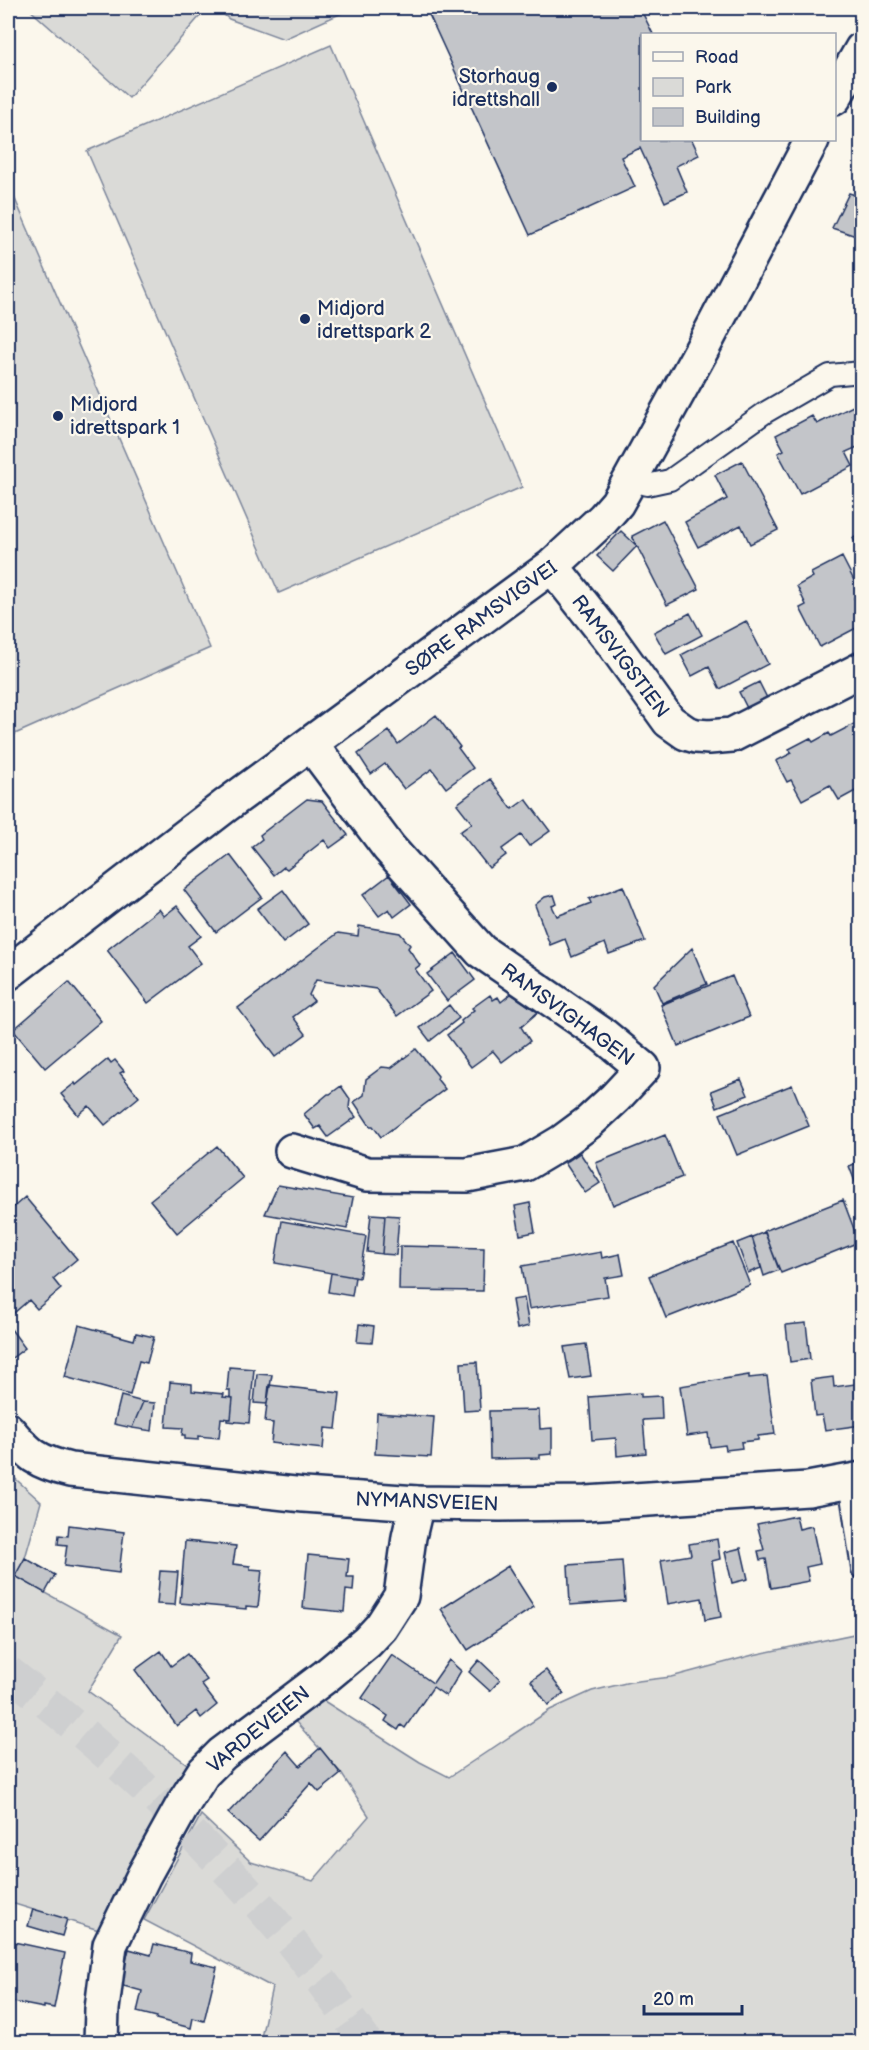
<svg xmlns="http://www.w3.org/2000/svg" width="869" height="2050" font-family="'Balsamiq Sans',sans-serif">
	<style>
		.green { fill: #dadad7; stroke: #7a849a; stroke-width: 1.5 }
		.building { fill: #c3c5c9; stroke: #1b2f5e; stroke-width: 1.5 }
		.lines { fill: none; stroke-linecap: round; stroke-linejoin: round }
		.secondary-tunnel { stroke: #cecfd0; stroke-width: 33; stroke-dasharray: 33 16; stroke-linecap: butt }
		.service-casing { stroke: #1b2f5e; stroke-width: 24 }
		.minor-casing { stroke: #1b2f5e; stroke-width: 38 }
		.tertiary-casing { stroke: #1b2f5e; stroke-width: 38 }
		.service { stroke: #fbf7ec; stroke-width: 20 }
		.minor { stroke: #fbf7ec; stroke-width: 33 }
		.tertiary { stroke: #fbf7ec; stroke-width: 33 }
		.poi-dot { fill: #1b2f5e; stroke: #fbf7ec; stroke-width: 2 }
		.labels { text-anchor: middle; stroke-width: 4.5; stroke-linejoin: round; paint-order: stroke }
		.poi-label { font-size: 20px; fill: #1b2f5e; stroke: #fbf7ec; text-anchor: start }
		.street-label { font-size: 20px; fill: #1b2f5e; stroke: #fbf7ec }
	</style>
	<rect width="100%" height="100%" fill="#fbf7ec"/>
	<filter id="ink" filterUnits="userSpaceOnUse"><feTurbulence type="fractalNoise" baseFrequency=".0167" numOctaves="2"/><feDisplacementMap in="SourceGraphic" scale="12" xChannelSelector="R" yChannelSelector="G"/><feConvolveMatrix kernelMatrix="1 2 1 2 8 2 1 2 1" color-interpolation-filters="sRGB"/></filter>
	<g filter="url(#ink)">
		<path class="green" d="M28,8H207L129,98Z
			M216,8H353L284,39L229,19Z
			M331,45L522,487L279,593L87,151Z
			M8,183L210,648L8,737Z
			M8,1472L41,1502L25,1558L15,1576L122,1635L88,1691L187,1764L126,1872L99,1930L8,1902Z
			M854,1634L856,1642H861V2042H260L272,1987L144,1920L201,1815L251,1862L313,1881L369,1816L341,1773L295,1721L324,1701L420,1762L449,1777L550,1710L592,1691L630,1682L671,1677L753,1655Z"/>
		<path class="building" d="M426,8H640L653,34H642V140H692L699,155L676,166L687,192L665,202L640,148L621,157L635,187L530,235Z
			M849,193L862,197V238L832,228Z
			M855,405L862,419V445L846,452L853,466L800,494L778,453L784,450L776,435L812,416L817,424Z
			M742,461L778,530L750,544L741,525L698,547L685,522L727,499L715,475Z
			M663,520L699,589L667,605L632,536Z
			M621,531L637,546L613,571L597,556Z
			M862,534V554L853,538Z
			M842,557L861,594L854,598L862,613V625L820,647L800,608L806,605L797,586L813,577L811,573Z
			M690,613L702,635L666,654L654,632Z
			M746,621L768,664L720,689L709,667L692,676L681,655Z
			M759,682L770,704L750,714L739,692Z
			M436,715L460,747L458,748L473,768L446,788L432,769L404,789L385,764L371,774L358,754L389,731L398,744Z
			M854,724L862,738V794L859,789L839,800L830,785L802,800L791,780L787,782L776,761L792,753L789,749L810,738L813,742L829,733L831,736Z
			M490,779L512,809L526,799L550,831L529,846L521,835L502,849L506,855L489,868L460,832L472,823L457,804Z
			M307,799L322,801L348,835L330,848L324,840L287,869L284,867L274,875L252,847L262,839L260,835Z
			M230,855L262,897L216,932L184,890Z
			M389,875L411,904L394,917L389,909L379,916L363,895Z
			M623,886L645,941L609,954L605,943L572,957L565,939L550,945L535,905L545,897L554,895L557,904L552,906L557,916L591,903L589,899Z
			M283,890L308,924L283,943L257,909Z
			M177,906L201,936L188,946L201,963L148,1003L107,950L159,909L164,916Z
			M359,926L400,933L410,945L408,948L420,965L415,969L431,991L397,1016L376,989L316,980L309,995L314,1001L293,1017L306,1034L275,1057L238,1008L338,933L358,936Z
			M692,948L707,984L662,1003L654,985Z
			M455,953L475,980L447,1001L427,974Z
			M732,976L749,1017L678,1046L661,1005Z
			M69,982L101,1021L45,1068L13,1030Z
			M511,994L538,1012L521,1027L530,1041L502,1062L493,1051L471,1067L447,1035L462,1023L461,1021L474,1010L472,1008L490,995L493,1000L498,997L501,1002Z
			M449,1005L459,1018L430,1041L420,1028Z
			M416,1049L438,1076L437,1079L445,1089L381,1137L373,1126H370L354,1102L364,1095L366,1079L382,1067L391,1068Z
			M108,1059L111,1063L115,1060L124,1071L120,1073L139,1097L105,1125L89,1106L78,1115L61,1094L75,1083L76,1085Z
			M741,1079L748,1095L717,1107L711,1091Z
			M792,1085L809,1126L737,1155L720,1114Z
			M341,1086L350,1099L349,1108L356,1117L328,1137L320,1126L315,1129L304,1114L328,1094H330Z
			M665,1135L682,1177L613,1205L596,1163Z
			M217,1146L243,1178L177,1233L150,1200Z
			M580,1153L600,1183L585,1193L565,1163Z
			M862,1161V1200L849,1166Z
			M278,1185L353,1198L347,1229L265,1214Z
			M25,1197L77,1259L53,1279L61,1289L37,1309L29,1300L8,1318V1212Z
			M843,1200L859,1242L781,1273L764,1231Z
			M530,1203L535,1232L520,1235L515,1206Z
			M371,1214L385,1215L382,1254L367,1252Z
			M385,1215L399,1216L396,1255L382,1254Z
			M282,1221L366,1236L359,1278L275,1263Z
			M765,1232L779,1270L764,1276L752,1237Z
			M752,1237L761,1268L748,1273L737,1243Z
			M733,1243L750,1285L666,1318L649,1276Z
			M400,1246L484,1248L483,1291L399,1290Z
			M601,1252L602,1258L620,1254L624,1275L605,1278L608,1296L529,1309L522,1266Z
			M331,1273L355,1277L352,1296L328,1292Z
			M524,1298L529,1326L517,1329L512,1300Z
			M806,1323L810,1359L790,1362L786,1325Z
			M359,1324L374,1326L372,1343L357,1342Z
			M8,1325L25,1348L8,1361Z
			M79,1325L134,1340L136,1333L154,1337L147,1363L139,1361L130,1395L65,1377Z
			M586,1344L591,1376L570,1379L564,1347Z
			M477,1362L480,1410L464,1411L461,1363Z
			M229,1367L254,1369L249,1423L227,1421V1419H231L233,1398H230V1390H227Z
			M257,1374L272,1375L267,1404L254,1403Z
			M749,1375V1378L767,1376L775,1434L758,1436V1440L741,1442L742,1448L726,1450L725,1445L710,1447L708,1433L687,1436L680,1386Z
			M833,1377L834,1387L862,1383V1425L825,1430L822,1415L815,1416L811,1380Z
			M170,1382L192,1384V1391L224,1394L223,1397L233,1398L231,1419L221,1418L219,1438L198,1436V1440L185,1439V1435H182L183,1428L166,1427Z
			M269,1385L340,1393L336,1429L325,1428L323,1449L271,1443L273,1423L265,1422Z
			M641,1393V1397L661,1396L662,1419L643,1420L646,1453L617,1456L616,1438L592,1440L589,1397Z
			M121,1396L143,1402L132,1428L114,1424Z
			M143,1402L155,1403L152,1431L132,1428Z
			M539,1410L540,1429L552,1428V1454L540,1455V1458L490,1459L489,1411Z
			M377,1413L434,1417L431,1457L375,1454Z
			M796,1516L799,1529L812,1526L820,1564L806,1567L809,1581L771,1588L766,1559L760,1560L758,1551L764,1550L757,1524Z
			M69,1525L124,1532L119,1573L64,1566L67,1545L58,1544L59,1535L68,1536Z
			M717,1539L720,1559L712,1561L721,1617L705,1620L702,1598L668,1604L661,1560L691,1555L689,1544Z
			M185,1541L236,1546L233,1564L250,1566V1569L262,1570L258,1607L246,1606V1609L180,1603Z
			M741,1548L748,1579L732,1583L725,1552Z
			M308,1555L349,1559L347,1577H354L353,1591L346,1590L344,1612L303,1608Z
			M25,1558L55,1575L45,1593L15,1576Z
			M622,1561L625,1601L570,1605L568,1565Z
			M508,1566L534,1607L468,1650L441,1609Z
			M160,1571L178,1572L175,1605L157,1604Z
			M161,1651L171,1666L187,1654L207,1680L201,1684L217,1705L201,1718L196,1711L177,1726L135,1670Z
			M392,1655L433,1683L449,1660L461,1671L446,1696L433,1687L405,1728L401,1725L398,1730L385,1721L388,1716L362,1698Z
			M479,1660L500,1680L490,1691L469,1672Z
			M546,1670L564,1694L548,1705L531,1681Z
			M320,1748L341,1774L319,1792L311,1783L259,1841L228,1813L287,1751L300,1766Z
			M33,1909L67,1919L62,1936L28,1926Z
			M14,1942L65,1953L54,2008L44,2006V2008L8,2001V1973Z
			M154,1944L191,1953L190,1961L217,1967L204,2021L193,2018L191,2028L156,2019L157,2017L137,2012L142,1991L120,1985L129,1949L151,1955Z"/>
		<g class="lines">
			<path class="secondary-tunnel" d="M8,1672C112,1753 211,1845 296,1948C320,1978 343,2011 366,2042"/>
			<g class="service-casing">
				<path id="service" d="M630,480L647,485L670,480L766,412L830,375L862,372
					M849,1482L862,1569"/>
			</g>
			<g class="minor-casing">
				<path id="minor" d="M834,98L862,49
					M552,566L612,642L669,721L686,733L696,736L709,737L732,735L862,669
					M8,973L225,806L552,566L603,519L617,503L630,480L702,349L812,140
					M292,1151L367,1174L467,1175L525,1164L562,1142L589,1122L615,1098L643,1068L603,1035L481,951L389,848L311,744
					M101,2042L102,2009L110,1945L144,1875L185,1801L203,1773L222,1754L326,1676L367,1642L381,1627L401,1596L409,1537L417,1503"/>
			</g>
			<g class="tertiary-casing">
				<path id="tertiary" d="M8,1430C29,1455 37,1462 70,1470L304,1495L417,1503L500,1504L586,1503L808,1489L862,1479"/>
			</g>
			<use href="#service" class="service"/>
			<use href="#minor" class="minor"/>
			<use href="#tertiary" class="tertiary"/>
		</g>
	</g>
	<g class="poi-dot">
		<circle cx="552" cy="87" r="6"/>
		<circle cx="305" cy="319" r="6"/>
		<circle cx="58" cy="416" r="6"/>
	</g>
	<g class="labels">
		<g class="poi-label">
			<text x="540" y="83" text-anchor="end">Storhaug<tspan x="540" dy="23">idrettshall</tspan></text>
			<text x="317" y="315">Midjord<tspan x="317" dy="23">idrettspark 2</tspan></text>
			<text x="70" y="411">Midjord<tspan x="70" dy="23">idrettspark 1</tspan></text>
		</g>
		<g class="street-label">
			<text transform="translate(481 618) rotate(-36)" y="7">SØRE RAMSVIGVEI</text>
			<text transform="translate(621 656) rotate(53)" y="7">RAMSVIGSTIEN</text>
			<text transform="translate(568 1014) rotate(36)" y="7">RAMSVIGHAGEN</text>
			<text transform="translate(427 1501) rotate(2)" y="7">NYMANSVEIEN</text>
			<text transform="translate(258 1729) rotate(-39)" y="7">VARDEVEIEN</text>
		</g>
	</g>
	<rect width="869" height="2050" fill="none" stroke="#fbf7ec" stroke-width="30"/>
	<rect x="15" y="15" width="839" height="2020" fill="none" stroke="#1b2f5e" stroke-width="2" filter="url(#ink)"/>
	<rect x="641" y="33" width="195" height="108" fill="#fbf7ec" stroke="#a1a7b3" stroke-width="1.5"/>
	<rect x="653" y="52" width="30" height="9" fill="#fbf7ec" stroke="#a1a7b3" stroke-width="1.5"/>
	<text x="695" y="63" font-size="18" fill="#1b2f5e">Road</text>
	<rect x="653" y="78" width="30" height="18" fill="#dadad7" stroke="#a1a7b3" stroke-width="1.5"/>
	<text x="695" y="93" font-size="18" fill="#1b2f5e">Park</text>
	<rect x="653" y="108" width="30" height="18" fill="#c3c5c9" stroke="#a1a7b3" stroke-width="1.5"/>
	<text x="695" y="123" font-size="18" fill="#1b2f5e">Building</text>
	<path d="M644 2005v9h98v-9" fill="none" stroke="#1b2f5e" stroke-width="3"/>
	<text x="653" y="2005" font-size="18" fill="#1b2f5e" stroke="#fbf7ec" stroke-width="4.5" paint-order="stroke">20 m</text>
</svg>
